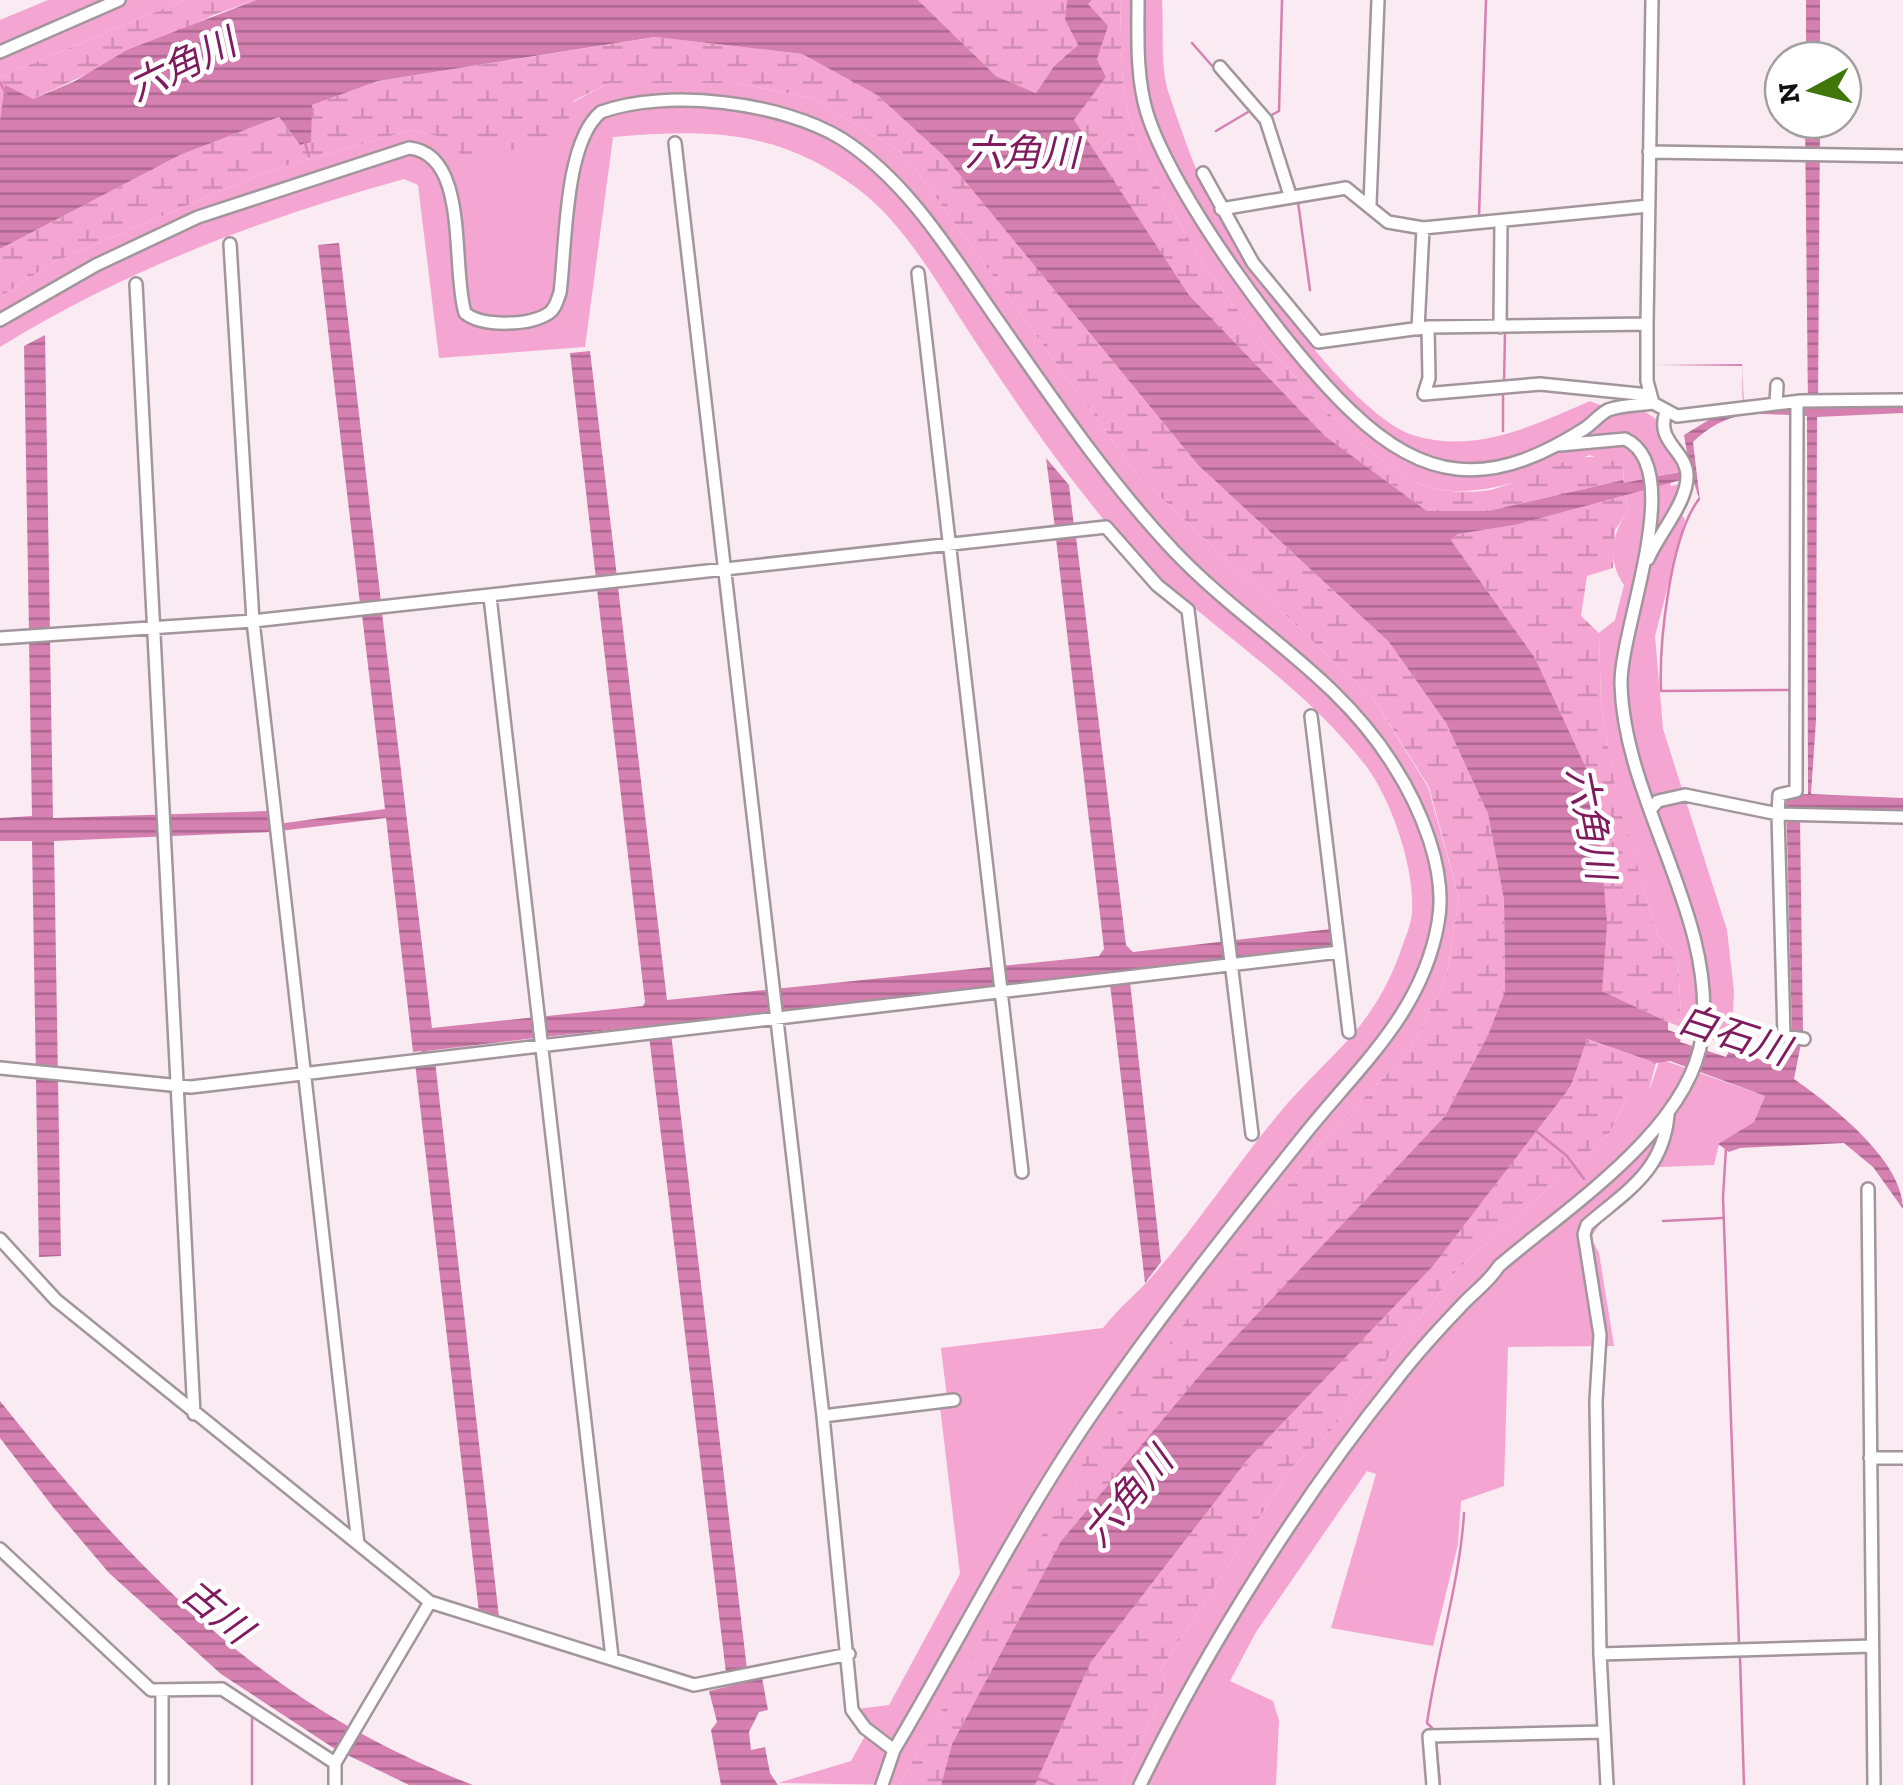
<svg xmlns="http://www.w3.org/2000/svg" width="1903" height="1785" font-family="'Zilla Slab','Noto Sans JP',serif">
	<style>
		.grass { fill: #f4a5d2 }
		.wetland { fill: url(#wetland-marsh) }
		.water { fill: url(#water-rules); fill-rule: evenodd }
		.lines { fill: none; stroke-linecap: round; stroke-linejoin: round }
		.stream { stroke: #d680b2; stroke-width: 2.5 }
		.minor-casing { stroke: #a3959c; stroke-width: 16 }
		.minor { stroke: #fff; stroke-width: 11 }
		.labels { text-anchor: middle; stroke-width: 9; stroke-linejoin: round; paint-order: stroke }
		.water-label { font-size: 38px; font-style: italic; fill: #7f1a5e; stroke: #fff }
	</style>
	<defs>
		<pattern id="wetland-marsh" width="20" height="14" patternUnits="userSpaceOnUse" patternTransform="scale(2.5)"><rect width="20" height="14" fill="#f4a5d2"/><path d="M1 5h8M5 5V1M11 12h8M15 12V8" fill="none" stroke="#d08db3"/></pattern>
		<pattern id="water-rules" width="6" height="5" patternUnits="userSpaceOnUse" patternTransform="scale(2.5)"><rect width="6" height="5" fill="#d680b2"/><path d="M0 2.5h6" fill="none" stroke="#ac678f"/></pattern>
	</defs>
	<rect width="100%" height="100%" fill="#faebf3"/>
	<path class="grass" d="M48,0H184L0,77V20Z
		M1120,0H1162C1164,28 1160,64 1168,91C1181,129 1196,176 1217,211C1250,268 1353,418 1416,436C1478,454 1534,425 1590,401L1617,412L1638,407L1656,419L1679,472L1668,474L1671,486L1683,483L1676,505L1685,520L1655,636L1663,729L1727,930L1734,992L1731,1047L1668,1022L1681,1020L1678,956L1657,935L1615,787L1601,706L1599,633L1615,620L1624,585C1607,560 1611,535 1628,511L1625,492L1657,485L1623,483L1624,469L1590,455C1541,472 1490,499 1436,489C1372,477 1251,330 1212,276C1192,247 1143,161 1132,128C1119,88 1122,43 1120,0Z
		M609,83H736L813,98L905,155L1139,477L1373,698L1428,787L1459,898L1446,979L1410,1050L1318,1145L1095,1444L899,1785L778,1783L851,1761L866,1734L849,1710L889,1705L960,1574L940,1407L948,1406L941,1348L1103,1328C1119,1307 1139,1292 1156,1272C1199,1222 1235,1167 1277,1116C1328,1054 1370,1034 1400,953C1404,940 1411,926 1412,912C1415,869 1392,801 1366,766C1294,672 1186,616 1109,526C1059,466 1016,403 973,338C940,288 906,225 858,189C778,129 708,129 613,137L585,347L439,358L418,185L404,179C264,218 124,270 0,347V297L54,262L271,170L411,130L437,136L467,158Z
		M1660,1059L1765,1096L1754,1122L1719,1144L1714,1165L1659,1167C1638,1193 1606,1209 1591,1238L1599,1253L1614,1346L1508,1347L1504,1486L1461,1501L1458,1544L1433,1646L1331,1628L1376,1474L1367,1471L1256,1632L1230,1681L1273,1701L1279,1720L1276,1785H1121L1166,1687L1161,1669L1293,1466L1324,1439L1459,1268L1609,1134L1628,1095L1650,1088Z"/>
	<path class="wetland" d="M184,0H256L216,14L33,99L0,121V77Z
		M918,0H1067L1065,20L1078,45L1054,66L1036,93L996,76Z
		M1092,0H1120C1122,43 1119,87 1132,128C1143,161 1192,247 1212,276C1251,330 1372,477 1436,489C1451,492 1475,493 1490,490C1529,482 1590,435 1624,469L1623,480L1488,511H1427L1325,436L1189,295L1073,120L1106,77L1097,59L1087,4Z
		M656,37L802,54L877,95L946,158L1198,465L1389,642L1446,723L1488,814L1504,900L1505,991L1488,1035L1445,1116L1204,1370L1061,1541L952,1744L941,1785H899L1094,1444L1318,1145L1410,1050L1446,979L1459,898L1429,787L1373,698L1139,477L905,155L813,98L736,83H609L573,101L563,141L466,158L437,136L411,130L271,170L54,262L0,297V249L180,155L279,117L300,145L312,105L378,81Z
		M1625,493L1628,511L1615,530L1613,568L1587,576L1581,616L1599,633L1601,706L1615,786L1657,935L1678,956L1681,1020L1668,1022L1602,991L1596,789L1535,658L1451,540L1458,534L1515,525Z
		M1586,1039L1656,1063L1649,1089L1628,1095L1609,1134L1459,1268L1324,1439L1293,1466L1161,1669L1166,1687L1121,1785H1035L1091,1662L1249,1458L1571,1087Z"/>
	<path class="water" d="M256,0H918L996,76L1036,93L1054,66L1078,45L1065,20L1067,0H1092L1088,4L1108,26L1097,59L1106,77L1074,120L1189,295L1325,436L1427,511H1488L1623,480L1624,483L1690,470L1684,435L1720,413L1743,410L1742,366L1654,365L1742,364L1744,409L1808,408L1805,120H1820L1818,407L1903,406V413L1817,417L1816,720L1811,794L1903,798V811L1795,809L1800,819L1803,1033L1794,1079C1831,1105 1903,1160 1903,1209L1873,1167L1844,1143L1740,1148L1729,1152L1718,1144L1754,1122L1765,1096L1670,1061L1656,1063L1587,1039L1571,1086L1432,1267L1249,1458L1091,1662L1035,1785H941L952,1744L1061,1541L1204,1370L1445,1116L1488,1035L1505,991L1504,900L1488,814L1446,723L1389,642L1198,465L946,158L877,95L802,54L655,37L378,81L312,105L311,142L300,145L279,117L180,155L0,249V121L5,85L33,99L75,81L127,50ZM1807,416L1808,794L1786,795L1792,1034L1782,1069L1731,1047L1726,1057L1680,1042L1682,1035L1668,1030V1022L1602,991L1607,924L1596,789L1535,658L1451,540L1458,534L1515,525L1692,477L1700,501L1693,442C1731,407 1755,414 1807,416Z
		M1806,0H1820V60H1806Z
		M339,243L381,602L374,613H382L432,1028L643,1006L645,1002L597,589L606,588L596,579L570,353L590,351L617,577L609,579L610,588L618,587L667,1000L1099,956L1104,949L1056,539L1064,537L1062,527L1055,528L1046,458L1069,485L1074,526L1066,527L1067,537H1076L1126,945L1133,952L1331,929L1333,948L1226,960L1130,982L1161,1262L1145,1283L1110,984L1116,973L662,1024L663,1033H671L747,1669L726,1673L649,1036L658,1034L657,1025L544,1037L534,1031L535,1038L426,1051L427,1061H435L499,1617L479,1612L415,1063L423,1061L421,1051L413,1052L386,818L271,832L54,841L61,1256L39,1257L32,841H0V818L32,816L29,642H37L38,632H29L24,346L45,335L50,631L42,641H50L53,818L268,811L271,825L385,809L362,615L370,614L360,604L318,245Z
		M0,1401C136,1571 264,1706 473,1785H409L335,1749L221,1674L109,1573L53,1507L0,1438Z
		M762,1678L768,1710L759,1712L749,1732L751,1750L765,1747L770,1773L778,1785H721L711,1730L717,1722L709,1691Z"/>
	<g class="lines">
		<path class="stream" d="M1486,0L1479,216L1508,214
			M1192,43L1249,108
			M0,82L6,94
			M1268,117L1279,111L1282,0
			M1216,131L1248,112
			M305,143L309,156
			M1298,190L1334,184
			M1298,202L1310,290
			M1376,204L1392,219
			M1506,254L1507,222
			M1504,384L1505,332
			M1503,431V392
			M1699,499C1670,537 1659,643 1661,691L1790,690
			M1536,1131L1567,1156L1584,1179
			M1726,1148L1723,1197L1739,1644
			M1663,1221L1722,1218
			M1740,1657L1744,1785
			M252,1717V1785
			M1434,1730L1427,1723C1437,1653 1460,1581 1464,1513
			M1436,1743L1440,1785
			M1037,1778L1054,1785"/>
		<g class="minor-casing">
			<path id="minor" d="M1138,0C1138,37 1136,77 1147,113C1172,194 1289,353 1352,412C1380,439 1417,465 1457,469C1503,474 1546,453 1584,429C1592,424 1600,414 1608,410C1621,405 1639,405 1653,403
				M1652,0L1647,324V381L1653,403L1677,416L1801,401L1903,400
				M0,52L119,0
				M1220,67L1266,120L1290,195
				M675,143L823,1416L852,1710L865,1728L894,1750
				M1649,152L1903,156
				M1203,173L1253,263L1318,342L1428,327L1647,324
				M1370,204L1378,0
				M1221,209L1346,188L1388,222L1423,228L1649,206
				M230,244L253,621L358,1544
				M918,273L1022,1172
				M136,284L194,1414
				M0,320L96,265L198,217L409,148C470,154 451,267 465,313C482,327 530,326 549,313C556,308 557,300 560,293C566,246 564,142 601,112C667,88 782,102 842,139C908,181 952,255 996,318C1052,398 1107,480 1174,551C1245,626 1336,674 1392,763C1420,806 1448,871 1438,923C1422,1015 1355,1070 1301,1139C1233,1224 1164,1311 1102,1400C1024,1510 963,1634 894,1750L882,1785
				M1428,327L1429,378L1424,394L1540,384L1649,395
				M1500,327L1501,222
				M1418,329L1423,228
				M1797,402L1796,791L1779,795L1778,814L1784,1036L1804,1039
				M1776,404L1777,385
				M1648,559C1659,533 1688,502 1687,475C1686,450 1655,442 1666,412
				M490,597L612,1657
				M0,638L253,621L1106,527L1157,585L1188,610L1252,1134
				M1311,716L1349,1032
				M1650,810L1658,801L1685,795L1778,814L1903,817
				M0,1068L191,1087L1339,952
				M1868,1189L1874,1785
				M0,1239L56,1300L430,1602L694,1685L849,1654
				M823,1416L954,1400
				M1870,1458H1903
				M0,1549L151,1690L222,1689L335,1763
				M1600,1654L1872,1646
				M162,1690V1785
				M335,1785V1763L430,1602
				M1140,1785C1207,1647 1301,1498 1397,1379C1417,1353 1440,1328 1463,1304C1476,1290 1488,1283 1499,1266C1565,1209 1689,1130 1702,1037C1718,917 1624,803 1621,684C1620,628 1688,468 1625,439L1560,445
				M1433,1785L1429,1736L1604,1732
				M1607,1785L1600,1654L1596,1401L1600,1335L1584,1234L1587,1225C1625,1192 1663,1172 1668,1115"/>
		</g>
		<use href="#minor" class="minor"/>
	</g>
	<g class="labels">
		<g class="water-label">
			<text transform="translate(182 65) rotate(-26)" y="13">六角川</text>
			<text x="1022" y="166">六角川</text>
			<text transform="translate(1591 823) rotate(79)" y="13">六角川</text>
			<text transform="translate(1734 1035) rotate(18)" y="13">白石川</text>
			<text transform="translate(1128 1497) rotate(-50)" y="13">六角川</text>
			<text transform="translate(217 1611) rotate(40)" y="13">古川</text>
		</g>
	</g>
	<g transform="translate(1813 90) rotate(263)"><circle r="48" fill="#ffffff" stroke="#a19fa0" stroke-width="2.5"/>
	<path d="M0-8L18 38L0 25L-18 38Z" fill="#3f770b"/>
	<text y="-15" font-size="28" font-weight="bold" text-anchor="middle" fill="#140f12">N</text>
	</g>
</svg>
